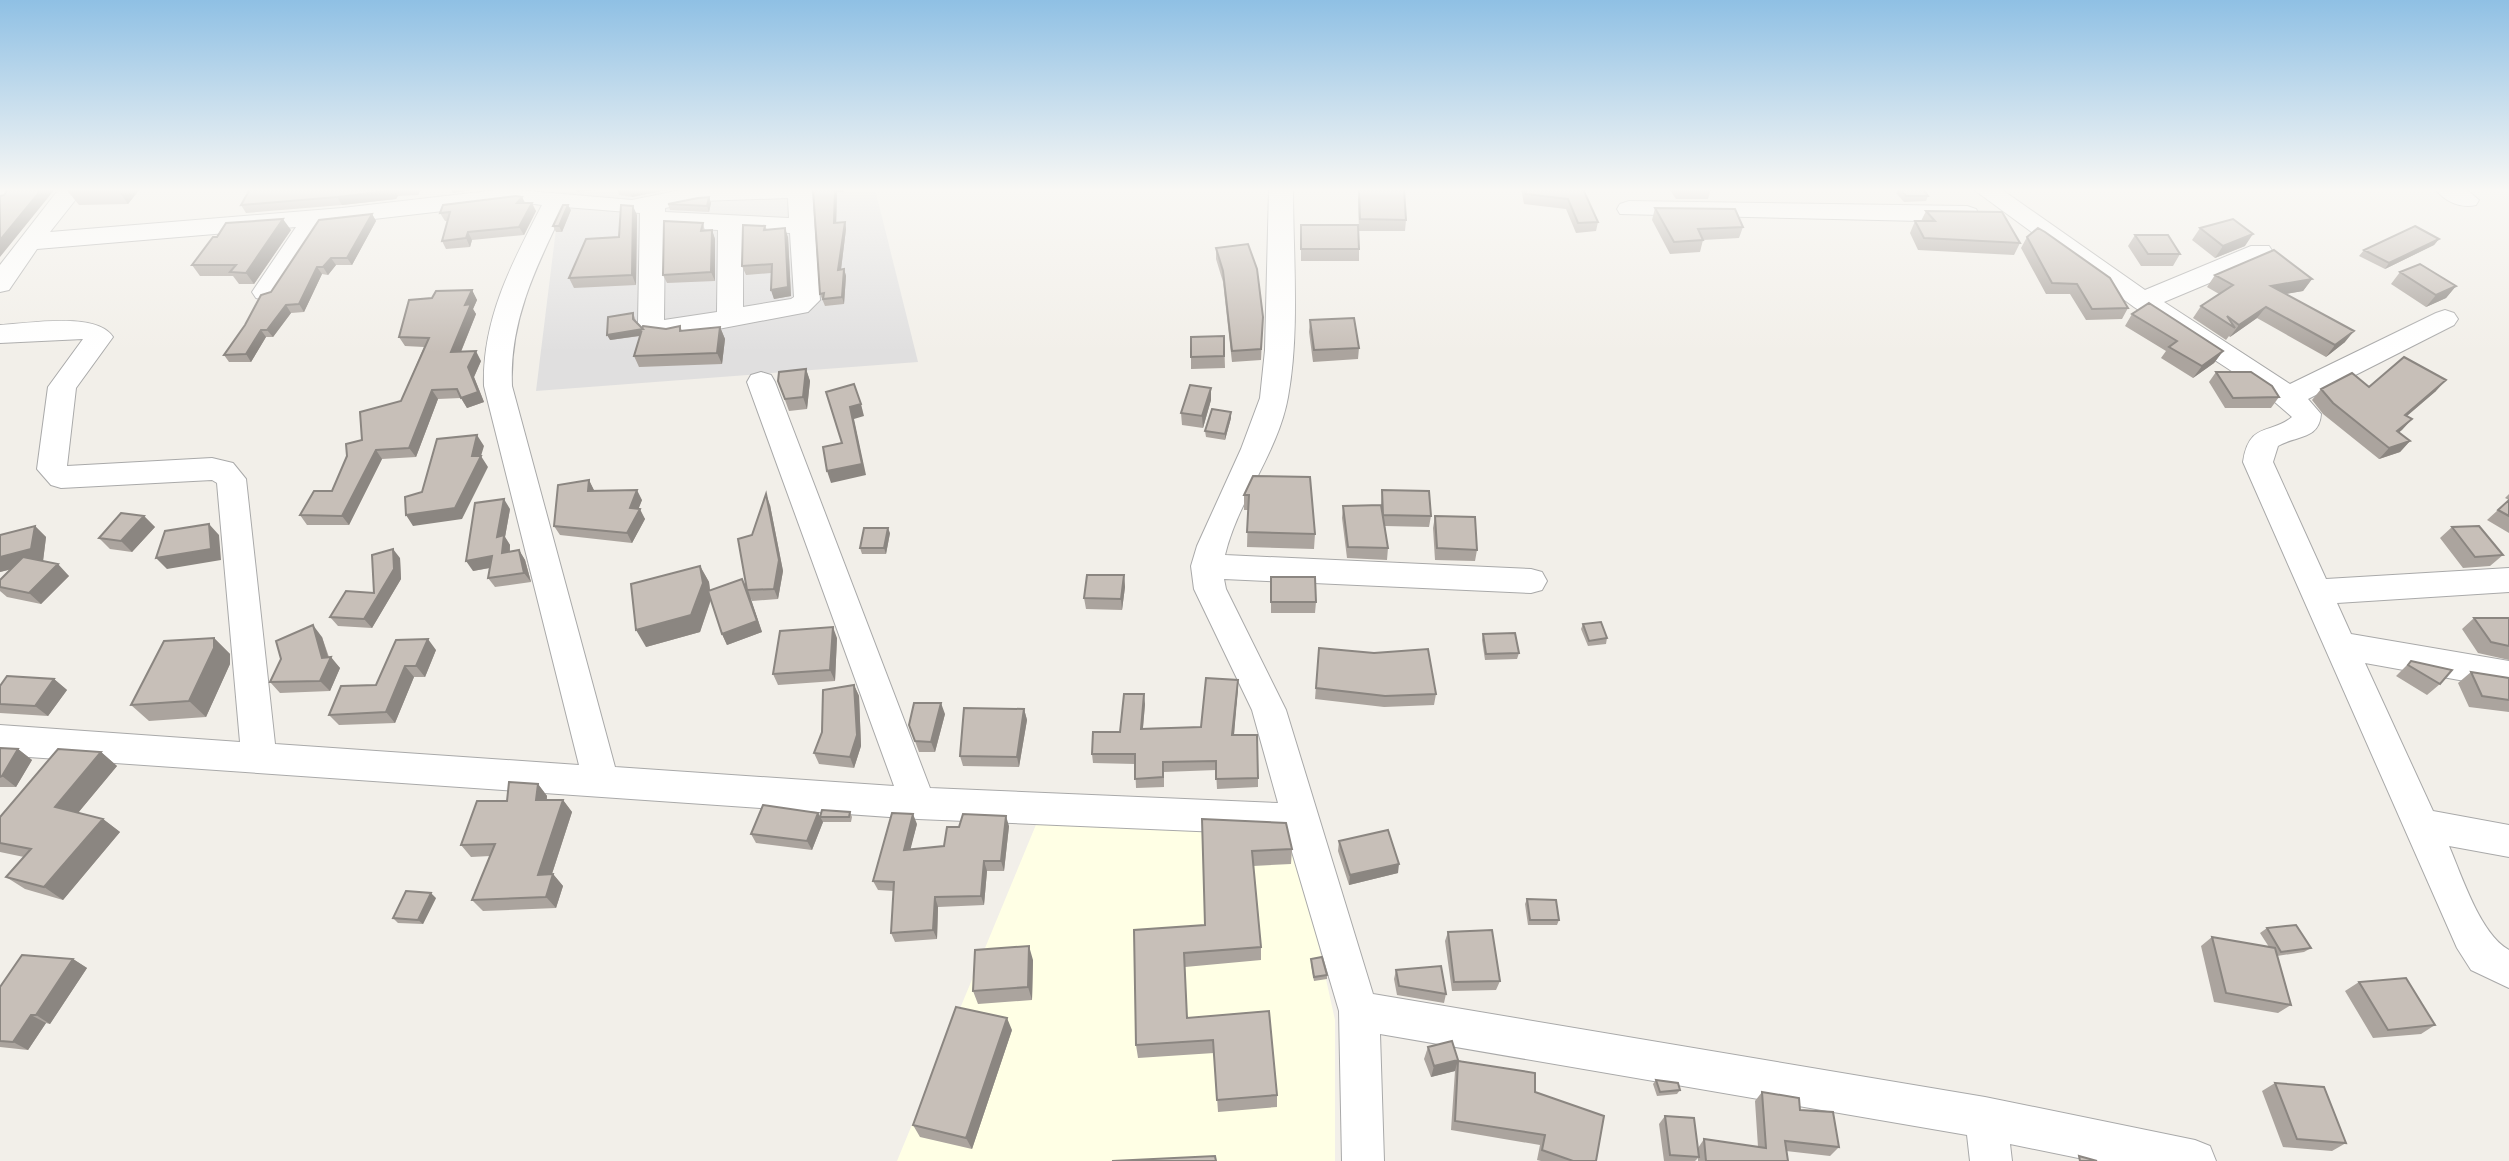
<svg xmlns="http://www.w3.org/2000/svg" width="2509" height="1161" font-family="'Fira Sans',sans-serif">
	<style>
		.residential { fill: #e0dfdf }
		.education { fill: #ffffe5 }
		.lines { fill: none; stroke-linecap: round; stroke-linejoin: round }
		.minor-casing { stroke: #a9a9a9; stroke-width: 2 }
		.minor { fill: #fff; fill-rule: evenodd }
		.wall { fill: #aba49e }
		.shaded-wall { fill: #8b8681 }
		.building { fill: #c7bfb8; stroke: #8b8681; stroke-width: 2 }
	</style>
	<rect width="100%" height="100%" fill="#f2efe9"/>
	<path class="residential" d="M561,189H875L918,362L536,391Z"/>
	<path class="education" d="M1040,815L1294,834L1335,1020V1161H897Z"/>
	<g class="lines">
		<g class="minor-casing">
			<path id="minor" d="M0,189H19L9,202L0,204Z
				M59,189H84L50,232L342,208L506,189L632,200L686,189H812L820,300L808,312L671,338L649,335L638,323L640,213L565,207C537,265 509,320 512,386L615,767L894,786L747,382L751,375L761,372L771,375L775,382L930,788L1278,803L1252,710L1194,589L1191,566L1197,546L1241,449L1260,398L1265,350L1269,189H1293C1293,255 1300,332 1288,397C1278,453 1238,500 1225,555L1531,569L1542,572L1547,581L1542,590L1531,593L1224,579L1226,589L1286,710L1373,994L1985,1097L2195,1140L2210,1146L2216,1161H2093L2010,1144L2012,1161H1970L1967,1135L1380,1034L1384,1161H1342L1339,1011L1287,835L918,819L0,755V725L240,742L217,483L212,480L61,488L51,485L37,469L48,387L83,339L0,343V325C28,324 96,311 113,337L76,388L67,466L212,458L233,463L246,479L275,744L579,765L484,386C482,319 512,263 542,205L520,202L322,225L274,298L265,300L256,298L252,292L296,227L37,249L9,290L0,292V265ZM788,198L789,218L665,212V208L700,201ZM665,227L718,230L717,312L664,320ZM743,231L790,233L794,297L791,299L743,307Z
				M1973,189H2001L2145,290L2251,246H2269L2273,252L2269,258L2164,302L2290,384L2436,313L2445,310L2454,313L2458,319L2454,325L2308,399L2321,414C2319,440 2297,435 2278,446L2273,462L2326,579L2509,568V592L2337,603L2351,634L2509,661V689L2365,663L2433,811L2509,825V857L2449,846C2462,876 2480,934 2509,950V988L2471,970L2457,948L2243,462C2249,421 2271,435 2292,417L2262,391L2134,307Z
				M2435,189H2466L2479,200L2476,205C2461,209 2444,201 2435,189Z
				M1629,201L1967,206L1976,209L1979,214L1976,219L1967,222L1620,214L1617,209L1620,204Z"/>
		</g>
		<use href="#minor" class="minor"/>
	</g>
	<path class="wall" d="M66,189H140L128,204L79,205Z
		M250,189H421L418,195L398,196L396,199L342,205L246,213L241,205Z
		M575,189H608L577,192Z
		M617,189H672L632,197L619,195Z
		M813,189H843L844,192H837L836,223L845,222L846,229L841,270L844,269L846,276L844,304L825,306L820,294Z
		M1359,189L1406,220L1405,231H1359L1358,200Z
		M1521,189H1583L1598,222L1596,231L1576,233L1566,209L1524,204Z
		M1669,189H1711L1708,199H1676Z
		M1898,189H1923L1928,196L1926,201L1904,202L1896,193Z
		M522,197L525,203L536,211L524,235L472,240L470,247L446,249L442,241L447,221H445L440,213Z
		M709,197L711,203L709,212L670,210L668,204Z
		M1655,208L1743,227L1739,238L1703,240L1700,252L1670,254L1652,220Z
		M571,210L562,232H556L553,226Z
		M1926,211L2020,243L2014,255L1918,250L1910,233L1915,221H1921Z
		M372,214L376,221L352,265H336L328,275L322,274L304,312L291,313L273,337H266L251,362H229L224,355L271,292Z
		M637,215L636,285L574,288L569,278L619,237Z
		M703,223L705,231L712,230L715,239V281L667,283L663,275Z
		M1301,225L1359,249V261H1301Z
		M765,226L767,230L788,237L791,296L774,299L771,290V273L746,275L742,266Z
		M2200,228L2245,246L2215,258L2192,240Z
		M291,230L254,284H239L233,276H200L192,265L217,237Z
		M2135,235L2180,254L2173,266H2141L2128,246Z
		M2027,237L2128,308L2122,319L2086,320L2070,294H2046L2021,248Z
		M2439,239L2434,245L2385,269L2359,256L2364,250Z
		M1216,248L1263,317L1261,360L1232,362L1223,282L1216,259Z
		M2400,272L2456,286L2446,298L2426,307L2391,284Z
		M2215,275L2312,279L2303,291L2285,294L2345,342L2326,357L2257,318L2230,337L2229,336L2226,340L2193,318L2201,306L2219,294L2207,287Z
		M472,290L477,300L473,309L476,314L461,352L481,361L474,377L484,402L467,408L461,398L438,399L416,457L382,459L349,525H307L300,515L332,491L362,440L401,401L424,347L405,346L399,337L432,298Z
		M633,313L636,321L642,328L666,329L680,326L682,331L720,327L725,339L722,364L639,367L634,356L640,336L610,340Z
		M2132,314L2223,351L2214,363L2193,378L2161,358L2166,351L2125,326Z
		M1310,320L1359,348L1358,359L1313,362L1309,332Z
		M1224,336L1225,368L1191,369V337Z
		M806,369L810,381L807,409L789,411L778,381Z
		M2216,372L2279,397L2271,408H2225L2209,382Z
		M1211,388V400L1203,428L1182,425L1181,413Z
		M2321,389L2436,391L2407,416L2412,419L2399,432L2410,441L2400,452L2379,459L2323,414L2312,400Z
		M1231,418L1225,440L1206,437L1205,431Z
		M1253,476L1315,534L1314,549L1247,547L1248,510H1244V495Z
		M589,480L594,491L642,500L638,509L645,519L632,543L560,535L554,526Z
		M1382,490L1431,516L1429,527L1385,526L1388,548L1387,560L1347,558L1342,518L1343,506L1381,505Z
		M2509,494V533L2487,520L2509,500L2505,498Z
		M770,505L783,571L778,599L752,601L750,597L762,632L727,645L722,634L711,600L700,632L646,647L700,566L709,582L710,590L746,587L752,535Z
		M510,509L505,537L510,545V552L519,550L525,560L531,582L495,587L488,578L490,568L473,571Z
		M144,516L155,527L132,552L110,549L99,538Z
		M1435,516L1477,550L1475,561L1435,560L1433,528Z
		M35,526L46,537L43,561H41L69,576L41,604L7,597L0,591V580L12,569L0,572V535Z
		M2452,527L2503,555L2490,566L2463,568L2440,538Z
		M890,533L886,554H862L860,548Z
		M400,558L401,579L372,628L338,626L330,617L374,593Z
		M1124,575L1125,587L1122,610L1086,609L1084,598Z
		M1271,577L1316,602L1315,613H1271Z
		M2474,618H2509V660L2478,653L2462,629Z
		M1583,624L1607,638L1606,644L1588,646L1581,629Z
		M1483,634L1519,653L1517,659L1485,660L1482,640Z
		M322,637L329,657L340,668L330,691L280,693L270,682Z
		M214,638L230,654V664L206,717L149,721L131,705Z
		M837,638L835,681L778,685L773,674Z
		M396,640L436,650L425,677H414L395,723L339,725L329,715L376,685Z
		M1319,648L1436,694L1434,705L1384,707L1315,699Z
		M2411,661L2440,684L2427,695L2396,676Z
		M2471,672L2509,678V712L2469,707L2458,683Z
		M54,679L67,690L48,716L0,713V686Z
		M1238,680L1234,735L1258,778V787L1217,789L1216,770L1164,772V787L1136,788L1135,764L1093,763L1092,754L1120,732L1145,704L1143,728L1201,727Z
		M854,685L859,696L861,746L854,768L819,764L814,753Z
		M1024,709L1027,720L1019,767L963,766L960,756Z
		M945,714L935,752H919L909,725Z
		M0,748L18,749L32,760L16,787H0Z
		M101,752L117,766L78,813L103,819L120,832L63,900L25,889L6,877L24,857L0,852V817Z
		M538,784L547,796V800H563L572,812L552,874H553L563,886L556,908L483,911L472,900L490,856L471,857L461,845L507,801Z
		M850,812L852,817L851,822H823L812,850L756,843L751,834L818,813L820,817Z
		M1202,819L1292,849L1291,864L1253,866L1261,947V960L1185,967L1187,1018L1277,1095V1107L1218,1112L1214,1053L1138,1058L1136,1045L1134,930L1205,925Z
		M917,824L910,849L944,846L1009,826L1004,871H987L984,905L938,907L937,939L895,942L891,933L894,891L878,890L873,881Z
		M1339,841L1398,873L1349,885L1338,851Z
		M436,898L423,924L398,923L393,918Z
		M1527,899L1559,920L1557,925H1528L1525,904Z
		M2267,928L2311,948L2304,952L2277,956L2291,1005L2278,1013L2214,1002L2201,946L2212,937L2269,947L2260,933Z
		M1448,932L1500,981L1496,990L1452,991L1445,941Z
		M73,959L87,968L50,1024L46,1023L28,1050L0,1047V987Z
		M1311,959L1327,975V979L1314,981L1311,964Z
		M1033,960L1032,1000L978,1004L973,991Z
		M1396,970L1446,994L1444,1003L1397,995L1394,979Z
		M2359,982L2435,1025L2421,1034L2373,1038L2345,991Z
		M1012,1030L972,1149L920,1137L913,1125Z
		M1428,1047L1535,1092L1596,1161H1541L1537,1160L1540,1145L1451,1130L1455,1071L1431,1077L1424,1059Z
		M1656,1080L1680,1090L1677,1094L1657,1096L1653,1084Z
		M2275,1083L2346,1143L2332,1151L2283,1147L2262,1091Z
		M1762,1092L1800,1110L1839,1147L1830,1156L1786,1151L1788,1161H1698V1158L1695,1161H1664L1659,1124L1665,1116L1698,1148L1704,1139L1758,1147L1755,1101Z"/>
	<path class="shaded-wall" d="M42,189H55L0,257V240Z
		M117,189H140L128,204Z
		M392,189H394L398,196L396,199L342,205L337,197Z
		M415,189H421L418,195Z
		M451,189H481L453,193Z
		M633,189H672L632,197L629,190Z
		M835,189H836L837,192L836,230L834,223Z
		M522,197L526,205L517,203Z
		M709,197L711,203L709,212L707,206Z
		M532,203L536,211L524,235L519,227Z
		M568,205L571,210L562,232L559,226Z
		M633,206L637,215L636,285L632,275Z
		M372,214L376,221L352,265L347,258Z
		M283,219L291,230L254,284L246,273Z
		M845,222L846,229L840,277L838,270Z
		M785,228L788,237L791,296L774,299L771,290Z
		M712,230L715,239V281L711,272Z
		M468,232L472,240L470,247L466,238Z
		M2253,234L2245,246L2215,258L2223,246Z
		M2439,239L2434,245L2385,269L2389,263Z
		M331,258L336,265L328,275L323,267Z
		M317,267L322,274L304,312L299,304Z
		M844,269L846,276L844,304L842,297Z
		M2312,279L2303,291L2262,298L2271,286Z
		M2456,286L2446,298L2426,307L2436,295Z
		M472,290L477,300L473,309L476,314L457,361L451,352L465,305Z
		M286,305L291,313L273,337L267,330Z
		M2266,307L2257,318L2230,337L2239,325Z
		M720,327L725,339L722,364L717,353Z
		M643,329L645,335L610,340L607,335Z
		M261,330L266,337L251,362L246,354Z
		M2354,331L2345,342L2326,357L2335,345Z
		M476,351L481,361L474,377L484,402L467,408L461,398L468,367Z
		M2223,351L2214,363L2193,378L2202,366Z
		M806,369L810,381L807,409L803,397Z
		M2446,380L2436,391L2395,426L2405,415Z
		M1211,388V400L1203,428L1202,416Z
		M432,390L438,399L416,457L409,448Z
		M861,404L864,416L854,419L866,475L831,483L827,471L862,464L850,407Z
		M1231,412V418L1225,440V434Z
		M2412,419L2402,430L2387,442L2397,431Z
		M477,435L484,446L481,456L488,467L462,519L413,526L406,515L472,456Z
		M2410,441L2400,452L2379,459L2389,448Z
		M376,450L382,459L349,525L342,516Z
		M589,480L594,490L593,501L588,491Z
		M637,490L642,500L635,518L630,508Z
		M766,494L770,505L783,571L778,599L774,589Z
		M504,499L510,509L505,537L510,545L509,563L502,553L497,537Z
		M640,509L645,519L632,543L627,533Z
		M144,516L155,527L132,552L121,541Z
		M209,524L219,535L221,560L167,569L156,558Z
		M35,526L46,537L43,561L0,572V557Z
		M888,528L890,533L886,554L884,548Z
		M393,549L400,558L401,579L372,628L364,619Z
		M519,550L525,560L531,582L524,573Z
		M492,556L499,566L473,571L466,561Z
		M58,564L69,576L41,604L29,593Z
		M700,566L709,582L711,599L700,632L646,647L636,630Z
		M1124,575L1125,587L1122,610L1121,599Z
		M742,579L748,590L762,632L727,645L722,634Z
		M313,625L322,637L329,660L331,657L340,668L330,691L320,681L322,658Z
		M833,627L837,638L835,681L830,670Z
		M214,638L230,654V664L206,717L189,701Z
		M428,639L436,650L425,677L416,666Z
		M405,666L414,677L395,723L386,712Z
		M54,679L67,690L48,716L35,706Z
		M1238,680V690L1233,745L1232,735Z
		M854,685L859,696L861,746L854,768L850,757Z
		M1144,694L1145,704L1142,738L1141,729Z
		M941,703L945,714L935,752L931,742Z
		M1024,709L1027,720L1019,767L1017,757Z
		M18,749L32,760L16,787L2,776Z
		M101,752L117,766L72,820L55,807Z
		M538,784L547,796L545,812L536,800Z
		M563,800L572,812L548,886L538,875Z
		M818,813L823,822L812,850L807,841Z
		M913,814L917,824L908,859L904,850Z
		M1006,816L1009,826L1004,871L1001,861Z
		M103,819L120,832L63,900L44,887Z
		M984,861L987,871L984,905L981,896Z
		M1399,864L1398,873L1349,885L1350,875Z
		M553,874L563,886L556,908L546,897Z
		M431,893L436,898L423,924L418,920Z
		M935,897L938,907L937,939L933,930Z
		M1029,946L1033,960L1032,1000L1028,987Z
		M73,959L87,968L50,1024L36,1015Z
		M31,1015L46,1023L28,1050L13,1042Z
		M1007,1018L1012,1030L972,1149L966,1138Z
		M1458,1060L1455,1071L1431,1077L1434,1066Z"/>
	<path class="building" d="M8,189H42L0,240V196L4,195Z
		M250,189H392L391,191L337,197L241,205Z
		M813,189H835L834,223L845,222L838,270L844,269L842,297L823,299L824,293L820,294Z
		M1359,189H1404L1406,220L1360,219Z
		M1525,189H1583L1598,222L1578,223L1568,199L1526,194Z
		M1900,189H1923L1928,196H1906Z
		M516,196L522,197L517,203H532L519,227L468,232L466,238L442,241L450,212L440,213L443,205Z
		M709,197L707,206L668,204L698,198Z
		M563,205H568L559,226H553Z
		M621,205L633,206L632,275L569,278L586,239L619,237Z
		M1655,208L1735,209L1743,227L1698,229L1703,240L1674,242Z
		M1926,211L2002,212L2020,243L1924,238L1915,221H1935Z
		M372,214L347,258H331L323,267H317L299,304L286,305L267,330H261L246,354L224,355L245,325L261,295L271,292L319,220Z
		M283,219L246,273L230,272L236,265H192L213,237H217L226,223Z
		M2233,219L2253,234L2223,246L2200,228Z
		M664,221L703,223L701,231L712,230L711,272L663,275Z
		M743,225L765,226L764,230L785,228L788,287L771,290L772,264L742,266Z
		M1301,225H1358L1359,249H1301Z
		M2415,226L2439,239L2389,263L2364,250Z
		M2038,228L2045,232L2110,278L2128,308L2092,309L2077,284L2052,283L2027,237Z
		M2135,235H2168L2180,254H2148Z
		M1248,244L1257,269L1263,317L1261,349L1232,351L1223,271L1216,248Z
		M2274,250L2312,279L2271,286L2354,331L2335,345L2266,307L2239,325L2227,316L2235,328L2201,306L2233,285L2215,275Z
		M2420,264L2456,286L2436,295L2400,272Z
		M472,290L465,305L471,304L451,352L476,351L468,367L478,392L461,398L457,389L432,390L409,448L376,450L342,516L300,515L314,491H332L347,456L346,444L362,440L360,412L401,401L429,338L399,337L409,300L432,298L436,291Z
		M2149,303L2223,351L2202,366L2169,347L2177,341L2132,314Z
		M633,313V319L643,329L607,335L608,317Z
		M1354,318L1359,348L1314,350L1310,320Z
		M643,326L666,329L680,326V331L720,327L717,353L634,356Z
		M1224,336V356L1191,357V337Z
		M2404,357L2446,380L2405,415L2412,419L2397,431L2410,441L2389,448L2333,403L2321,389L2352,373L2369,387Z
		M806,369L803,397L785,399L778,381L779,372Z
		M2216,372H2251L2272,386L2279,397L2233,398Z
		M854,384L861,404L850,407L862,464L827,471L823,447L842,443L826,392Z
		M1190,385L1211,388L1202,416L1181,413Z
		M1212,409L1231,412L1225,434L1205,431Z
		M477,435L472,456H481L455,508L406,515L405,497L422,492L437,439Z
		M1253,476L1310,477L1315,534L1247,532L1249,495H1244Z
		M589,480L588,491L637,490L630,508L640,509L627,533L554,526L558,485Z
		M1382,490L1429,491L1431,516L1383,515Z
		M766,494L779,560L774,589L747,590L738,539L752,535Z
		M504,499L497,537L504,535L502,553L519,550L524,573L488,578L492,556L466,561L475,503Z
		M2509,500V516L2498,510Z
		M1381,505L1388,548L1348,547L1343,506Z
		M121,513L144,516L121,541L99,538Z
		M1435,516L1475,517L1477,550L1437,548Z
		M209,524L211,549L156,558L165,531Z
		M35,526L31,549L0,557V535Z
		M2479,526L2503,555L2475,557L2452,527Z
		M864,528H888L884,548H860Z
		M393,549L394,569L364,619L330,617L346,591L374,593L372,555Z
		M23,557L58,564L29,593L0,587V580Z
		M700,566L703,583L691,615L636,630L631,584Z
		M1087,575H1124L1121,599L1084,598Z
		M1271,577H1315L1316,602H1271Z
		M742,579L757,621L722,634L708,591Z
		M2474,618H2509V646L2491,642Z
		M1601,622L1607,638L1589,641L1583,624Z
		M313,625L322,658L331,657L320,681L270,682L281,659L276,641Z
		M833,627L830,670L773,674L780,631Z
		M1515,633L1519,653L1486,654L1483,634Z
		M214,638V648L189,701L131,705L164,641Z
		M428,639L416,666H405L386,712L329,715L341,686L376,685L396,640Z
		M1319,648L1374,653L1428,649L1436,694L1385,696L1316,688Z
		M2411,661L2452,670L2440,684L2408,665Z
		M2471,672L2509,678V700L2482,696Z
		M7,676L54,679L35,706L0,704V686Z
		M1206,678L1238,680L1232,735H1257L1258,778L1216,779V761L1163,762V777L1135,779V754H1092L1093,732H1120L1124,694H1144L1141,729L1201,727Z
		M854,685L857,735L850,757L814,753L822,732L823,690Z
		M914,703H941L931,742L915,741L909,725Z
		M964,708L1024,709L1017,757L960,756Z
		M0,748L18,749L2,776L0,777Z
		M58,749L101,752L55,807L103,819L44,887L6,877L31,849L0,843V817Z
		M509,782L538,784L536,800H563L538,875L553,874L546,897L472,900L495,844L461,845L477,801H507Z
		M763,805L818,813L807,841L751,834Z
		M822,810L850,812L849,817H820Z
		M892,813L913,814L904,850L944,846L947,827H959L963,814L1006,816L1001,861H984L981,896L935,897L933,930L891,933L894,882L873,881Z
		M1202,819L1286,823L1292,849L1252,851L1261,947L1184,953L1187,1018L1269,1011L1277,1095L1217,1100L1213,1040L1136,1045L1134,930L1205,925Z
		M1388,830L1399,864L1350,875L1339,841Z
		M406,891L431,893L418,920L393,918Z
		M1527,899L1556,900L1559,920H1530Z
		M2296,925L2311,948L2281,952L2267,928Z
		M1492,930L1500,981L1454,982L1448,932Z
		M2212,937L2275,948L2291,1005L2226,993Z
		M1029,946L1028,987L973,991L975,950Z
		M22,955L73,959L36,1015H31L13,1042L0,1041V987Z
		M1322,957L1327,975L1314,977L1311,959Z
		M1441,966L1446,994L1399,986L1396,970Z
		M2406,978L2435,1025L2388,1030L2359,982Z
		M956,1007L1007,1018L966,1138L913,1125Z
		M1452,1041L1458,1060L1434,1066L1428,1047Z
		M1458,1061L1535,1073V1092L1604,1116L1596,1161H1573L1542,1150L1545,1135L1455,1121Z
		M1656,1080L1678,1083L1680,1090L1660,1092Z
		M2275,1083L2324,1087L2346,1143L2297,1139Z
		M1762,1092L1799,1098L1800,1110L1833,1112L1839,1147L1785,1141L1788,1161H1706L1704,1139L1766,1148Z
		M1665,1116L1694,1118L1699,1157L1670,1155Z
		M1215,1156L1216,1161H1112Z
		M2079,1156L2097,1161H2080Z"/>
	<linearGradient id="sky" x2="0" y2="1"><stop stop-color="#8fc0e4"/><stop offset="0.54" stop-color="#f9f8f5"/><stop offset="1" stop-color="#f9f8f5" stop-opacity="0"/></linearGradient>
	<rect width="2509" height="352" fill="url(#sky)"/>
</svg>
